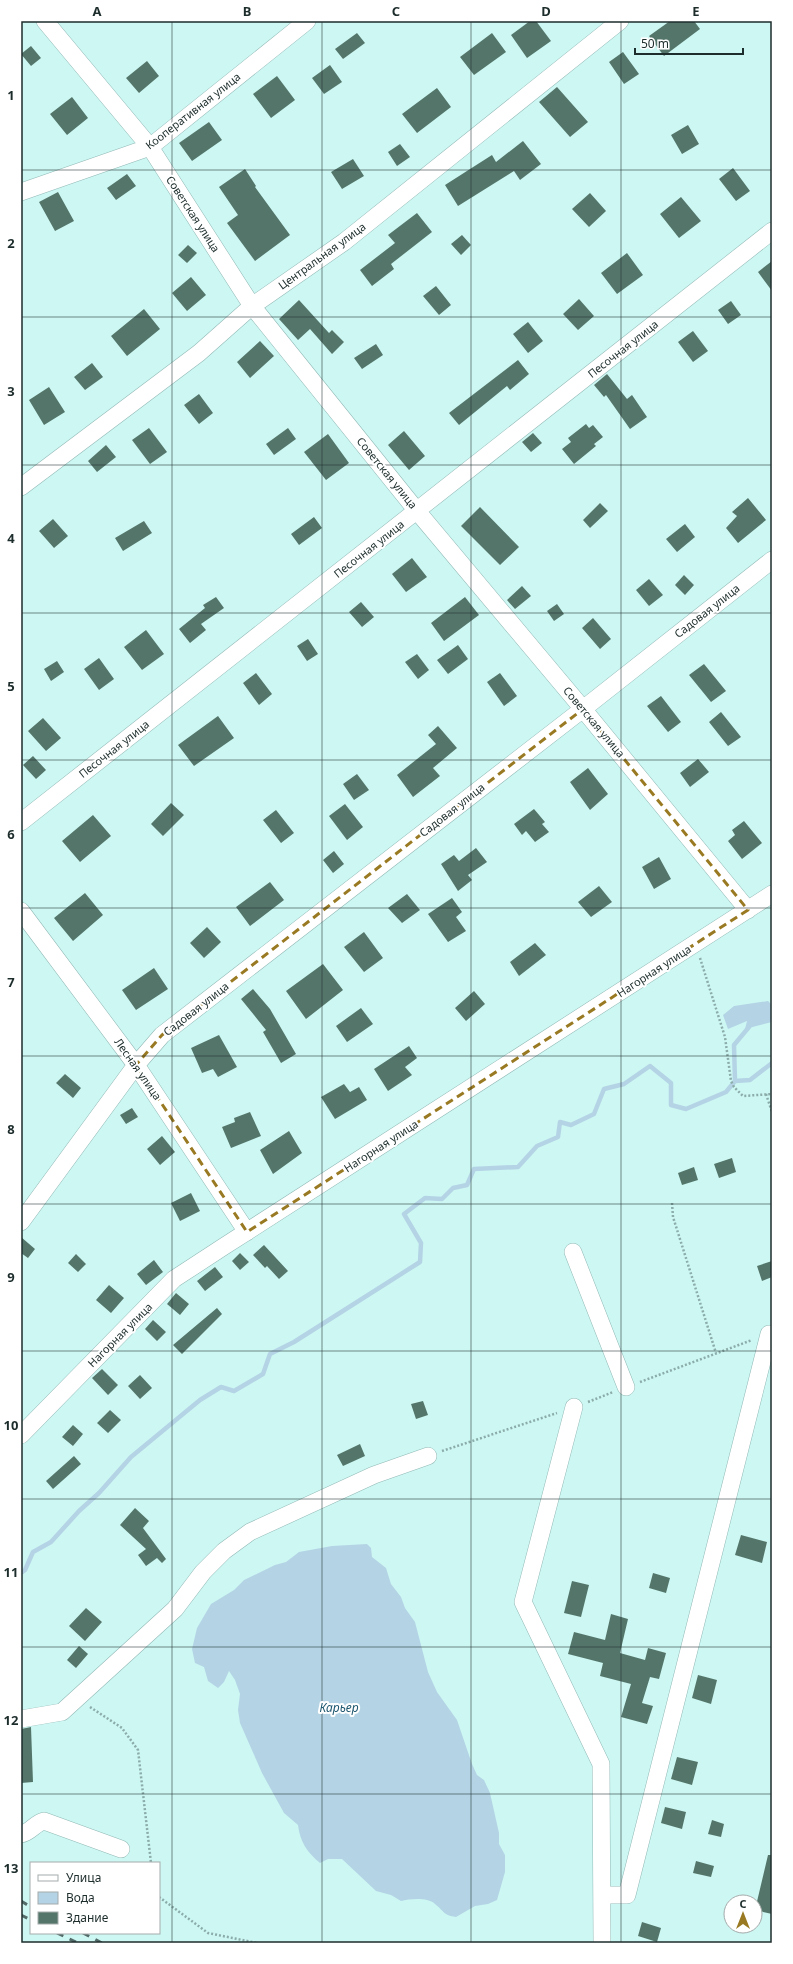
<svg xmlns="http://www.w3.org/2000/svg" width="793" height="1964" font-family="'Noto Sans',sans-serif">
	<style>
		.water { fill: #b4d4e5 }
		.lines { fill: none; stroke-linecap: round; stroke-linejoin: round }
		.stream { stroke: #b4d4e5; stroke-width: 4.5 }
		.building { fill: #54766a }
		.minor-casing { stroke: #91b9b6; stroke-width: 18 }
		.path { stroke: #8baca9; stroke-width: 2.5; stroke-dasharray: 2 2; stroke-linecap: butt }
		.minor { stroke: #fff; stroke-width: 17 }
		.rail { stroke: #536b69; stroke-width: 3; stroke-dasharray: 7 7; stroke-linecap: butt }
		.marked { fill: none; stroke: #997a23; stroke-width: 3; stroke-dasharray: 8 5; stroke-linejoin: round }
		.grid { fill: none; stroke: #1d2d2c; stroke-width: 1; stroke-opacity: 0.55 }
		.labels { text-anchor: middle; stroke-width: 4; stroke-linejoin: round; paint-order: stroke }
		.street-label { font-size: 11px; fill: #1d2d2c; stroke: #fff }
		.water-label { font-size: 12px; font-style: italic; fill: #1f5871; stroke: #fff }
		.neatline { fill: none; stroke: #1d2d2c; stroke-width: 1.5 }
		.grid-label { font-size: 13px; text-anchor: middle; font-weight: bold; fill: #1d2d2c }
	</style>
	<rect width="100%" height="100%" fill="#cdf7f3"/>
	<path class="water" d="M768,1001L772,1005V1022L745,1029L747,1021L728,1029L723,1015L734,1006Z
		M367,1544L371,1548L372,1557L386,1568L391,1584L401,1597L405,1608L415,1622L428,1672L437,1692L457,1720L472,1764L477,1775L484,1780L490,1793L499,1833V1844L505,1855V1872L497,1900L488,1904L475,1906L456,1917C443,1915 445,1912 435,1904C427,1897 410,1899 401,1901L391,1895L376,1891L342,1859H328L320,1863C307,1852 300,1842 298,1825L284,1813L262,1773L240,1723L238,1710L240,1694L235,1680L229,1671L224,1682L218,1688L208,1681L204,1667L195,1663L192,1649L197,1628L211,1604L234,1590L244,1580L275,1565L286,1562L299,1552L332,1546Z"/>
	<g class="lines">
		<path class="stream" d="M735,1081L734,1045L749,1027
			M21,1573L25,1570L33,1552L51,1542L79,1511L99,1493L131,1457L200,1400L221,1387L234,1391L263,1374L270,1354L294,1342L420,1262L421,1243L404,1214L425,1198L442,1199L453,1188L467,1185L474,1169L518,1167L537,1146L558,1137L560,1122L571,1125L594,1114L604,1089L624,1084L650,1066L671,1083V1105L686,1109L726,1092L735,1081L750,1080L772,1063"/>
	</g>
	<path class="building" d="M530,21H536L551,41L527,58L511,35Z
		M670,21H694L700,29L664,56L649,36Z
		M357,33L365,43L343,59L335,49Z
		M492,33L506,52L474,75L460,57Z
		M31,46L41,58L31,66L21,54Z
		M623,52L639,74L624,84L609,62Z
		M147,61L159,76L139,93L126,78Z
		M330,65L342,82L324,94L312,78Z
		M277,76L295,100L271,118L253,94Z
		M557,87L588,122L570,137L539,102Z
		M437,88L451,107L417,133L402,114Z
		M72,97L88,118L67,135L50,114Z
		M209,122L222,140L192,161L179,143Z
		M688,125L699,144L682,154L671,135Z
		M523,141L541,164L520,180L514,171L458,206L445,185L492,155L496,162Z
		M400,144L410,157L397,166L388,152Z
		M353,159L364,176L342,189L331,172Z
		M733,168L750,191L736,201L719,179Z
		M245,169L256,186L255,187L290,235L255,261L227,223L238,215L219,187Z
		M127,174L136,186L116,200L107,188Z
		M58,192L74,221L55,231L39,202Z
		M590,193L606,211L589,227L572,209Z
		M681,197L701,221L679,238L660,214Z
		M417,213L432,232L391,264L394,269L372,286L360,270L395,243L388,235Z
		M462,235L471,245L461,255L451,244Z
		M188,245L197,253L187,263L178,255Z
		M627,253L643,275L617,294L601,273Z
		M772,261V291L758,272Z
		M191,277L206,295L187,311L172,293Z
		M436,286L451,305L439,315L423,296Z
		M579,299L594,316L578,330L563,314Z
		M299,300L329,333L332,330L344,342L332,354L310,329L298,340L279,319Z
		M731,301L741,315L728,324L718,310Z
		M144,309L160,329L127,356L111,336Z
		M528,322L543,341L528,353L513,334Z
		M693,331L708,351L693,362L678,342Z
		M260,341L274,356L250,378L237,362Z
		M376,344L383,355L362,369L354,358Z
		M518,360L529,374L510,390L507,386L459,425L449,413Z
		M92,363L103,377L85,390L74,377Z
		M607,374L627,399L632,395L647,417L630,429L606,395L604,397L594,385Z
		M49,387L65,412L44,425L29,400Z
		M199,394L213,413L199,424L184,405Z
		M586,424L589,428L593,425L603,437L594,444L596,446L574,464L562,449L571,442L568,438Z
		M149,428L167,452L150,464L132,440Z
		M288,428L296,439L274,455L266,444Z
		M404,431L425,456L409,470L388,445Z
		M533,433L542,443L531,452L522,442Z
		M328,434L349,463L326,480L304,452Z
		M106,445L116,457L97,472L88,461Z
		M748,498L766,520L738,543L726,528L737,516L732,512Z
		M600,503L608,511L590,528L583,520Z
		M480,507L519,547L500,565L461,526Z
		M314,517L322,528L299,545L291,534Z
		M53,519L68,536L54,548L39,531Z
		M144,521L152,533L123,551L115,538Z
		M685,524L695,537L677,552L666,539Z
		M412,558L427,577L406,592L392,574Z
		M684,575L694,585L685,595L675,585Z
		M649,579L663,595L649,606L636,590Z
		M522,586L531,596L515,609L507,600Z
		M216,597L224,608L201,624L206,630L190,643L179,629L205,608L203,605Z
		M465,597L479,615L444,641L431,623Z
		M361,602L374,617L362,627L349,612Z
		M557,604L564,614L554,621L547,611Z
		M593,618L611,639L600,649L582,628Z
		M146,630L164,654L142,670L124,647Z
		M308,639L318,654L307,661L297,646Z
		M458,645L468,659L448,674L437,660Z
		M417,654L429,670L418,679L405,662Z
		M99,658L114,679L99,690L84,669Z
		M57,661L64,672L51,681L44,669Z
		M704,664L726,691L711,702L689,675Z
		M256,673L272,694L259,705L243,683Z
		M500,673L517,696L504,706L487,682Z
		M661,696L681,722L668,732L647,706Z
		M721,712L741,737L728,746L709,722Z
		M218,716L234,738L194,766L178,745Z
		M43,718L61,738L46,751L28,731Z
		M438,726L457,748L433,768L440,776L413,797L397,775L436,744L428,735Z
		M33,756L46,770L36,779L23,765Z
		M698,759L709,772L690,787L680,773Z
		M588,768L608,794L590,810L570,782Z
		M357,774L369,790L354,800L343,784Z
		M171,803L184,815L163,836L151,824Z
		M345,804L363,827L347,840L329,816Z
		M534,809L545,822L542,824L549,832L535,842L526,831L522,835L514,824Z
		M276,810L294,833L281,843L263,820Z
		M93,815L111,836L80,862L62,841Z
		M744,821L762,843L742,859L728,841L735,835L732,830Z
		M476,848L487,862L468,875L472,880L458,891L441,864L454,855L459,861Z
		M334,851L344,864L333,873L323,860Z
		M659,857L671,879L654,889L642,867Z
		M270,882L284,900L250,926L236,907Z
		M599,886L612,902L591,917L578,902Z
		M85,893L103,915L73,941L54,918Z
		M407,894L420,910L402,923L388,908Z
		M452,898L462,912L456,917L466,931L448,942L428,914Z
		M207,927L221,942L204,958L190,943Z
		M364,932L383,958L364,972L344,947Z
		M535,943L546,955L519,976L510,962Z
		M323,964L343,990L306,1019L286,991Z
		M154,968L168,989L136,1010L122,990Z
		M253,989L270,1009L296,1054L281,1063L263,1032L266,1030L241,999Z
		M474,991L485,1004L466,1021L455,1008Z
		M361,1008L373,1024L347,1042L336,1026Z
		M219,1035L237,1067L218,1077L213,1069L202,1073L191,1048Z
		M409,1046L417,1058L405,1067L412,1075L388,1091L374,1069Z
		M65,1074L81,1088L73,1098L56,1083Z
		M344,1084L350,1092L359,1087L367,1100L335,1119L321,1097Z
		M132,1108L138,1117L126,1124L120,1115Z
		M250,1112L261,1136L231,1148L222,1127L235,1122L234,1118Z
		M289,1131L302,1153L273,1174L260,1150Z
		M162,1136L175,1152L160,1165L147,1149Z
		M732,1158L736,1172L719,1178L714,1164Z
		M694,1167L698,1180L682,1185L678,1173Z
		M191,1193L200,1211L180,1221L171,1203Z
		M21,1237L35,1249L28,1258L21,1253Z
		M264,1245L288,1271L279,1279L267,1266L265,1268L253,1255Z
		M240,1253L249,1262L240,1270L232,1261Z
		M76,1254L86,1264L78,1272L68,1263Z
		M154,1260L163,1272L146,1285L137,1274Z
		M772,1261V1277L762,1281L757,1266Z
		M215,1267L223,1277L205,1291L197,1281Z
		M109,1285L124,1298L111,1313L96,1300Z
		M176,1293L189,1304L180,1315L167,1304Z
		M217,1308L222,1314L182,1354L173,1345Z
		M153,1320L166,1332L157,1341L145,1329Z
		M102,1369L118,1385L108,1395L92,1378Z
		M140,1375L152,1388L140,1399L128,1386Z
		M423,1401L428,1415L416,1419L411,1404Z
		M110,1410L121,1420L108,1433L97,1423Z
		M73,1425L83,1434L73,1446L62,1437Z
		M360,1444L365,1456L343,1466L337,1455Z
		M74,1456L81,1464L53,1489L46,1481Z
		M135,1508L149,1521L143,1528L166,1559L162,1563L157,1558L146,1566L138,1555L146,1549L120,1525Z
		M741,1535L767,1542L762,1563L735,1555Z
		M653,1573L670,1578L666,1593L649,1588Z
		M572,1581L589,1585L581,1617L564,1613Z
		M86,1608L102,1622L85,1641L69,1626Z
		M611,1614L628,1619L620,1653L645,1660L648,1648L666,1653L659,1679L650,1677L642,1703L653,1706L647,1724L621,1717L631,1684L600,1676L603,1663L568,1654L574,1632L605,1640Z
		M79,1646L88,1654L76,1668L67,1660Z
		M698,1675L717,1680L711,1704L692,1698Z
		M31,1727L33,1782L21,1783V1729Z
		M677,1757L698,1762L692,1785L671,1779Z
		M665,1807L686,1812L682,1829L661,1823Z
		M712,1820L724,1824L721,1837L708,1834Z
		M768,1855H772V1914L755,1910Z
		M696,1861L714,1866L711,1877L693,1873Z
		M642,1922L661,1928L657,1942L638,1936Z"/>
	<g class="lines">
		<g class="minor-casing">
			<path id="minor" d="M45,21L150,147L252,306L417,511L583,709L748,910
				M21,192L150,147L307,21
				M21,487L199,353L252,306L344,242L620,21
				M21,822L772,231
				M21,911L136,1065L247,1232
				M21,1222L136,1065L162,1035L583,709L772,560
				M573,1252L626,1387
				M574,1407L523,1602L601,1764L602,1943
				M21,1435L174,1279L223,1247L772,894
				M21,1719L62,1712L175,1609L203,1572L224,1551L250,1532L374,1475L428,1456
				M21,1834C30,1833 35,1823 44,1821L121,1849
				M603,1895H627L769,1334"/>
		</g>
		<path class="path" d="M700,958L725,1037L731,1081L734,1087L743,1096L772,1094
			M766,1094L772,1112
			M672,1203L673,1217L716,1353
			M640,1382L752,1340
			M588,1402L613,1392
			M442,1451L557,1413
			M90,1707L122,1728L138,1750L151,1863
			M159,1897L208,1933L257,1943"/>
		<use href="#minor" class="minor"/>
		<path class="rail" d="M21,1901L31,1907
			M21,1915L31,1920
			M57,1933L78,1943
			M83,1933L102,1943"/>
	</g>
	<path class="marked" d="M583,709L748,910L247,1232L136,1065L162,1035Z"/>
	<path class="grid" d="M172,21V1943M322,21V1943M471,21V1943M621,21V1943M21,170H772M21,317H772M21,465H772M21,613H772M21,760H772M21,908H772M21,1056H772M21,1204H772M21,1351H772M21,1499H772M21,1647H772M21,1794H772"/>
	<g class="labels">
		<g class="street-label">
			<text transform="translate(193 111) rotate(-38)" y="4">Кооперативная улица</text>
			<text transform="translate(193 214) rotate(57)" y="4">Советская улица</text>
			<text transform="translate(322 256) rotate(-36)" y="4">Центральная улица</text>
			<text transform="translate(623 349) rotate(-38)" y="4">Песочная улица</text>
			<text transform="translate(387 473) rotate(51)" y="4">Советская улица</text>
			<text transform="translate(369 549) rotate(-38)" y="4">Песочная улица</text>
			<text transform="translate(707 611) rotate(-38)" y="4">Садовая улица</text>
			<text transform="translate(594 722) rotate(50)" y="4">Советская улица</text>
			<text transform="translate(114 749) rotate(-38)" y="4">Песочная улица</text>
			<text transform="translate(452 810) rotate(-38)" y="4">Садовая улица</text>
			<text transform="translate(654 971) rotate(-33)" y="4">Нагорная улица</text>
			<text transform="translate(196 1009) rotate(-38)" y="4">Садовая улица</text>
			<text transform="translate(138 1069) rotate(55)" y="4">Лесная улица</text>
			<text transform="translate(381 1146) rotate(-33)" y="4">Нагорная улица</text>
			<text transform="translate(120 1335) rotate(-45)" y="4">Нагорная улица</text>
		</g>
		<g class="water-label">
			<text x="339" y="1712">Карьер</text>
		</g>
	</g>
	<rect width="793" height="1964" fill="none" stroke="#ffffff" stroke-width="44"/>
	<rect x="30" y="1862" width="130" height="72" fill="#ffffff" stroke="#a5abab"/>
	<rect x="38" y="1875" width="20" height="6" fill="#ffffff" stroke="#a5abab"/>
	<text x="66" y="1882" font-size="12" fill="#1d2d2c">Улица</text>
	<rect x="38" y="1892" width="20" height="12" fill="#b4d4e5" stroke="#a5abab"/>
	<text x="66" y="1902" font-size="12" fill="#1d2d2c">Вода</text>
	<rect x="38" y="1912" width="20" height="12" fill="#54766a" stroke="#a5abab"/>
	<text x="66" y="1922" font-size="12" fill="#1d2d2c">Здание</text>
	<g transform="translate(743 1914)"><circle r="19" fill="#ffffff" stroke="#a5abab"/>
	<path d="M0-3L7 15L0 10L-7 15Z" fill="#997a23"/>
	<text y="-6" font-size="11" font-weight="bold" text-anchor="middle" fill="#1d2d2c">С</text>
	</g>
	<path d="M635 48v6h108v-6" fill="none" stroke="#1d2d2c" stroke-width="2"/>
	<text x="641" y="48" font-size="12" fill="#1d2d2c" stroke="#ffffff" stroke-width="3" paint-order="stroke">50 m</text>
	<rect x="22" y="22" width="749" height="1920" class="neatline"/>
	<g class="grid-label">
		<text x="97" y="16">A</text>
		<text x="247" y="16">B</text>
		<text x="396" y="16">C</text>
		<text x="546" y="16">D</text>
		<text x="696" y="16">E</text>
		<text x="11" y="100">1</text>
		<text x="11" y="248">2</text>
		<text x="11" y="396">3</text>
		<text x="11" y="543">4</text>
		<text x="11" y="691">5</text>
		<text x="11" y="839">6</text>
		<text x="11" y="987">7</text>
		<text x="11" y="1134">8</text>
		<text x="11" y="1282">9</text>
		<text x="11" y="1430">10</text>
		<text x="11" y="1577">11</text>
		<text x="11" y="1725">12</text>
		<text x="11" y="1873">13</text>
	</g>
</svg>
